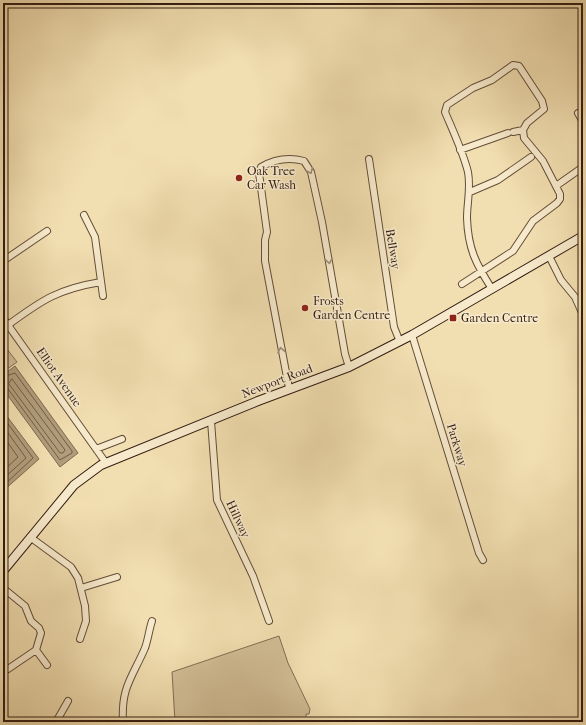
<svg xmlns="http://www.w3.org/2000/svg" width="586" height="725" font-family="'IM FELL French Canon',serif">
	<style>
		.green { fill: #d2be96; stroke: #826d54 }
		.water { fill: #b19d7b; stroke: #7f6951 }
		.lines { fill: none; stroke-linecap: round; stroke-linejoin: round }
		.shore { stroke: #725c46; stroke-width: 1 }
		.street-casing { stroke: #634d39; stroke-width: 8 }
		.secondary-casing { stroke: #331c11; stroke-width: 10 }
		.street { stroke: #f7eacc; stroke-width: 6 }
		.secondary { stroke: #f7eacc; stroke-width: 8 }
		.oneway { stroke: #9f8d78 }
		.poi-dot { fill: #8f2418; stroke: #f7eacc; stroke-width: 1.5 }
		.labels { text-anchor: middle; stroke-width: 3; stroke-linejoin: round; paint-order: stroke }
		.poi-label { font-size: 12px; fill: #331c11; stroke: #f7eacc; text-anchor: start }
		.street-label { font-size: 12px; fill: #331c11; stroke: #f7eacc }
	</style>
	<rect width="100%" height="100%" fill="#f2dfb1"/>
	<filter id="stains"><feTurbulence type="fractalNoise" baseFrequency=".005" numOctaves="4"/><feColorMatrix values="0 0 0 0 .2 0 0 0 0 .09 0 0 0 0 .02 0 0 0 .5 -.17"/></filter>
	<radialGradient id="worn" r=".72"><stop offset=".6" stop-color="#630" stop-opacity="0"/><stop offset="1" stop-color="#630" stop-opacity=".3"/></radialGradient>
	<path class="green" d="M3,344L17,362L3,372Z
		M279,636L288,663L310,709L309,714H306V722H175L172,672Z"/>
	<path class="water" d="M15,366L78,453L60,467L3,389V375Z
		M3,411L39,459L3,491Z"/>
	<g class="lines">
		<path class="shore" d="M3,377L15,373L72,451V453L60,460L8,389L3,387
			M12,379L65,450L63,453H60L9,384Z
			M3,417L33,458L3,486
			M3,426L26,458L3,479
			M3,436L18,457L3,471"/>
		<g class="street-casing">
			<path id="street" d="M578,113L583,122
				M513,132L523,130
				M460,150L508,133
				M369,159L394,327L400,342
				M556,186L583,167
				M470,192L498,180L531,157
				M84,215L95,237L103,296
				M549,256L561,280L575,297L583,315
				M3,261L47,231
				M462,284L513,251L533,221L557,203L560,199V194L543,161L524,138L523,130L527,123L544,109L542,101L519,66L513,65L492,80L473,88L447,105L445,112C453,131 463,152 468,172C471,188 467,203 467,218C468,249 476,264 492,289
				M3,318L106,463
				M8,325C42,300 58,289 101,282
				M412,335L479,553L483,560
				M289,388L265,261V240L267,232L259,173L261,167C275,159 289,157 304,161L311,172L322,222L345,354L349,367
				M211,421L217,500L253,576L269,621
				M96,449L122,439
				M30,537L71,567L78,578L85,606L86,621L80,639
				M3,588L25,606L31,621L39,628L41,633L36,650L8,669L3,670
				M81,588L117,577
				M36,650L47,665
				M56,722L68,701
				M123,722C121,687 132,678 145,648C148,640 149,630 152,621"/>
		</g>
		<g class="secondary-casing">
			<path id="secondary" d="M3,571L74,485L101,465L258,401L349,367L412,335L583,236"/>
		</g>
		<use href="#street" class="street"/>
		<use href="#secondary" class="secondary"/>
	</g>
	<defs><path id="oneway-chevron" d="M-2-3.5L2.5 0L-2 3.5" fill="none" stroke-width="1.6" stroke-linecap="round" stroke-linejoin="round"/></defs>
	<g class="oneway">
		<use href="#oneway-chevron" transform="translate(310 171) rotate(66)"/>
		<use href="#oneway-chevron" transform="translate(329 261) rotate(80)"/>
		<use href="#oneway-chevron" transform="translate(281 350) rotate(-101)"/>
	</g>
	<g class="poi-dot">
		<circle cx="239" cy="178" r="4"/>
		<circle cx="305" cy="308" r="4"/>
		<rect x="449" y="314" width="8" height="8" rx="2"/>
	</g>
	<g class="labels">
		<g class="poi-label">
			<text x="247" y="175">Oak Tree<tspan x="247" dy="14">Car Wash</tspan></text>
			<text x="313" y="305">Frosts<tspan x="313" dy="14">Garden Centre</tspan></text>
			<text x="461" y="322">Garden Centre</text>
		</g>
		<g class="street-label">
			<text transform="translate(393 249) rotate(81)" y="4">Bellway</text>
			<text transform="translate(59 377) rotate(55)" y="4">Elliot Avenue</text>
			<text transform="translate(277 381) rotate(-21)" y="4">Newport Road</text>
			<text transform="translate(457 445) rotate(73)" y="4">Parkway</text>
			<text transform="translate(238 519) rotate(65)" y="4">Hillway</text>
		</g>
	</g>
	<rect width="586" height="725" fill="none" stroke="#f2dfb1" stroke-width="16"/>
	<rect x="4" y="4" width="578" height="717" fill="none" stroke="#331c11" stroke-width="2"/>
	<rect x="8" y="8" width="570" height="709" fill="none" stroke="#331c11"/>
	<rect width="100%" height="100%" filter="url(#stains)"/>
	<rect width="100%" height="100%" fill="url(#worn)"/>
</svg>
